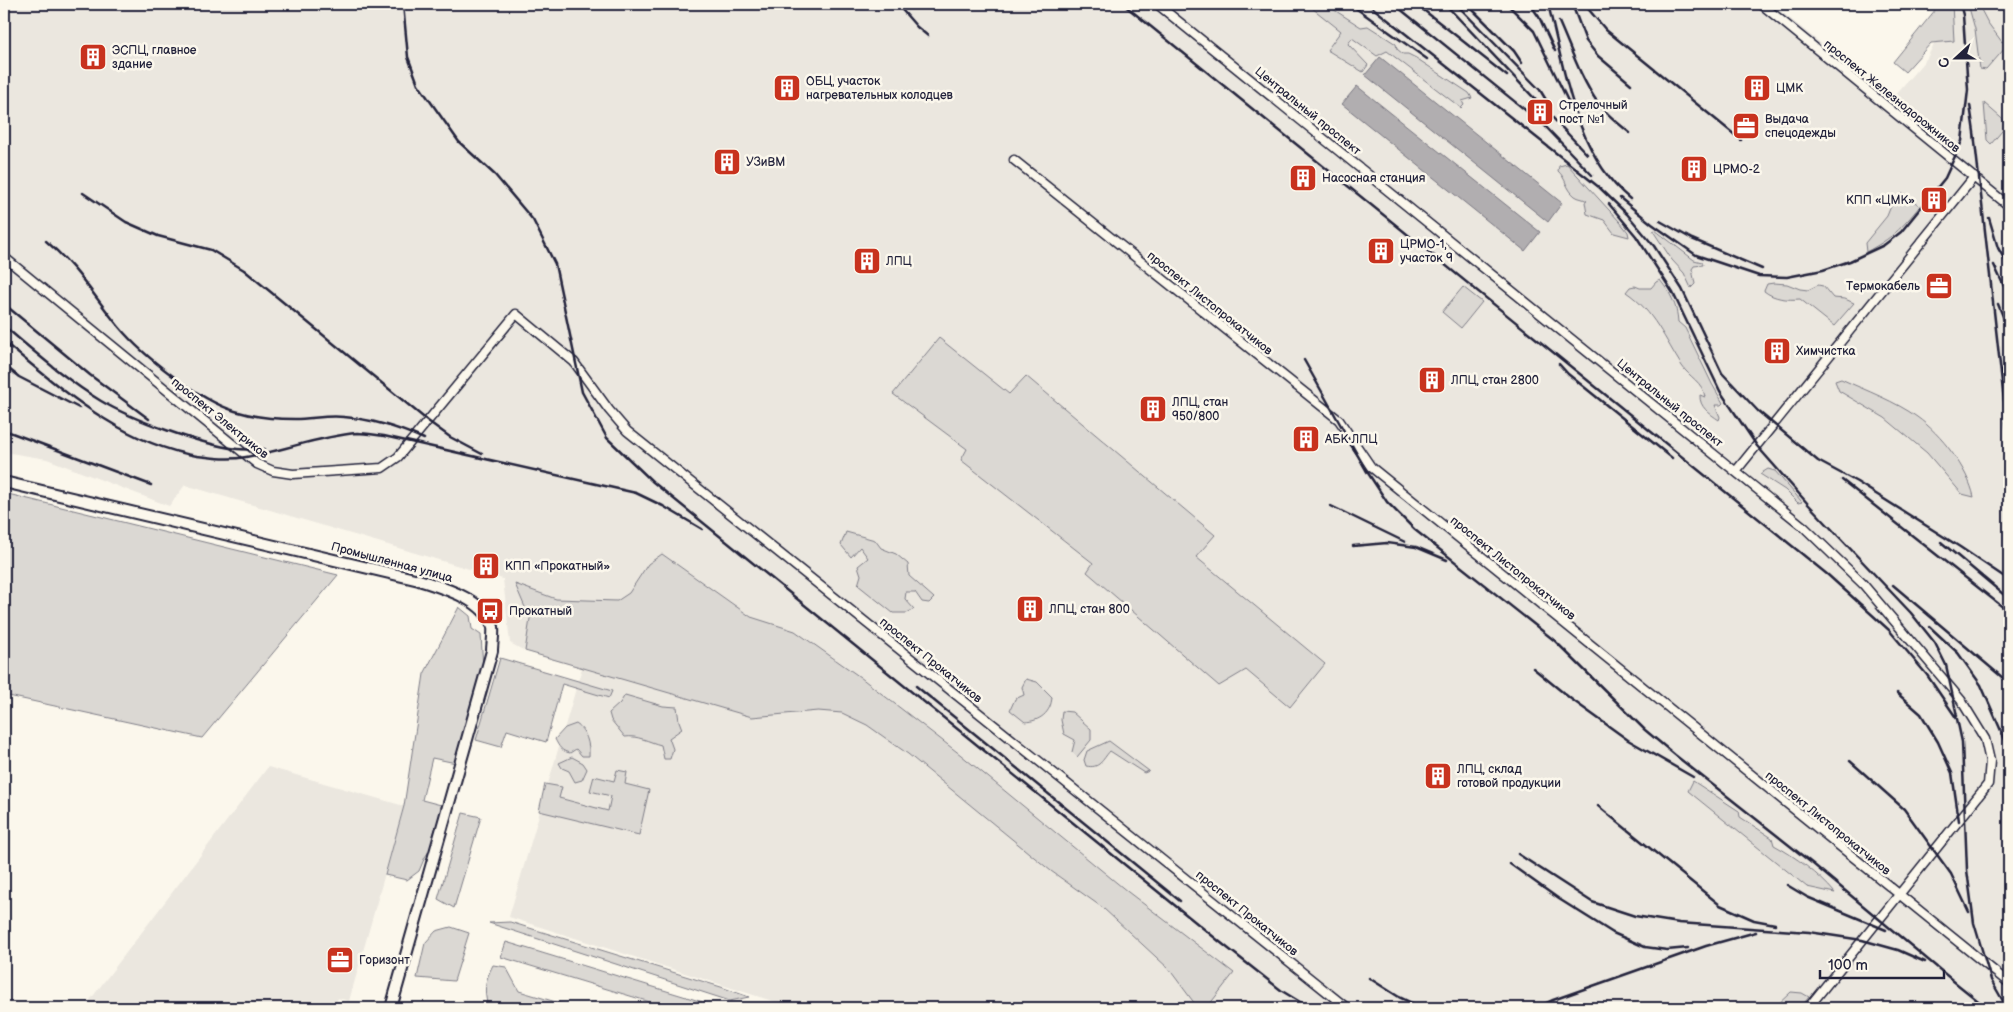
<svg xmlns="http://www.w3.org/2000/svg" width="2013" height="1012" font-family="'Balsamiq Sans',sans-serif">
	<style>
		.built { fill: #ebe7df }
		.green { fill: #dbd8d3; stroke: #7e7d87 }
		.water { fill: #b1aeb0; stroke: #787681 }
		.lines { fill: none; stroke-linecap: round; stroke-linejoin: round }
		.minor-casing { stroke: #22223b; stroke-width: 11 }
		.tertiary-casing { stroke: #22223b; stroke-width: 14 }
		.minor { stroke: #fbf7ec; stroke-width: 8 }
		.tertiary { stroke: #fbf7ec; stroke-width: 10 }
		.rail { stroke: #22223b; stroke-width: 2.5 }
		.labels { text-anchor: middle; stroke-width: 5; stroke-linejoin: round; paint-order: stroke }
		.poi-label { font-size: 12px; fill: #22223b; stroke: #fbf7ec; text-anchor: start }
		.street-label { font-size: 12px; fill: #22223b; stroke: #fbf7ec }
	</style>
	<rect width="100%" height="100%" fill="#fbf7ec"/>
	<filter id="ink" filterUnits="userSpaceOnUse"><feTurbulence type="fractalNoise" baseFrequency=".02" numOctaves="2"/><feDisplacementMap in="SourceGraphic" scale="10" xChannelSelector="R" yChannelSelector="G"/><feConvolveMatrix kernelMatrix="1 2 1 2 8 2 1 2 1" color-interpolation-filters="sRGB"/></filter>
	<g filter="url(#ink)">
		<path class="built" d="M4,4H1772L1887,97L1896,94L1927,58L1947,18L1946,4H2009V1008H794L509,917L582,668L525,651L510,643L503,579L185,485L169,506L47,459L4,452Z
			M268,767L404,806L349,1001L338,998L334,1008H84Z"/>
		<path class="green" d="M1307,4H1333L1328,6L1361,27L1368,26L1396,44L1397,49L1403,54H1408L1416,58L1469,93L1472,98L1462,101L1464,105L1461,108L1387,51L1377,56L1352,38L1348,44L1368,65L1363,72L1327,50L1341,31Z
			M1940,4H1952L1954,41L1931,43L1905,72L1893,62Z
			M1968,4H1978L1988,23L2002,42L2009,38V49L2006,47L1986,70L1980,69L1975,29Z
			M1984,103L2008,124L1991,144L1987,140Z
			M1567,164L1620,222L1628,232L1629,237L1614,233L1604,220L1587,214L1585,202L1587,201C1583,198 1579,199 1575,196C1566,189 1566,178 1558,171L1559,166Z
			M1903,193L1920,206C1901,229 1892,238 1866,252L1865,243L1887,216L1891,206Z
			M1655,230L1694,260L1702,262L1703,265L1694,266L1692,269L1695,284L1691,288L1684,273L1672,260L1653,231Z
			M1660,280C1671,294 1677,305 1678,322L1685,328L1712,384L1723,403L1721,405H1715L1720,417L1719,420C1710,414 1699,407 1700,395L1705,397C1703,382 1689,377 1682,366C1665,340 1654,311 1626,292L1630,287L1635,286L1640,288H1651L1656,282Z
			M1774,283L1787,284L1800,289L1808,290L1818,285L1823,286L1833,298L1845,299L1854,303L1834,326L1800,299C1787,300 1774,299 1764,291L1767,284Z
			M1463,287L1482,302L1461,328L1442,312Z
			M939,338L1009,394L1026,376L1215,535L1196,557L1325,664L1290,707L1246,670L1219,686L1087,572L1093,563L961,460L967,449L893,394Z
			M1841,379C1865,390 1897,402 1917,417C1941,434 1968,469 1974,497L1962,494L1927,453L1885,418L1839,391L1835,381Z
			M1768,469L1775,471L1802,502L1798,503L1785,490L1760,474Z
			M4,493L338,575L202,738L4,695Z
			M846,532L875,540L881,548L896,554L908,564L909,576L934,598L929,603L922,602L915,592H906L905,599L914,609L907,613H893L858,585L861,575L858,566L868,558L860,547L851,557L841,545Z
			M662,554L751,617L795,631L860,677L961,755L1128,892L1234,973L1209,1005L1211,1008H1198L1169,969L1103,908L1051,871L908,754L867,725L842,713L818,711L752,717L525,651L530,619L515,584L556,599L617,601L629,593L648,564Z
			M459,607L470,616L472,629L481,635L483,668L456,763L432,758L422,800L441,805L440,816L433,835V841L430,850L425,857L419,871L407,880L385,875L404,806L424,674Z
			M500,658L612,691L609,698L562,684L546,742L507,730L501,747L476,740Z
			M1026,679L1037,682L1052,697C1051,713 1040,721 1025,722L1010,710L1015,699L1024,695L1022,687Z
			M625,695L663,706L677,707L679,721L682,729L669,738L673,749L670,759H664L661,745C649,742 637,735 625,737L611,720L609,713L620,703Z
			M1062,711L1072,712L1091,729V740L1077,757L1072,752L1075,740L1064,734L1061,720Z
			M576,724C586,730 590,744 589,756H582L576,749L570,753C561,751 559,747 555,739L565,728Z
			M1109,741L1149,771L1144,773L1110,751C1102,760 1100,769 1086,766L1084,760L1087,751Z
			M572,757L583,763L587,769L582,780L575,782L569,771L562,768L559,763Z
			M617,770L627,772L625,784L649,790L639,835L539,811L545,784L562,787L559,798L608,811L611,796L590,791L594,776L614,781Z
			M1693,781L1739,811L1740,817L1772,838L1774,845C1796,857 1819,874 1835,893L1807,887L1688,791Z
			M463,813L481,817L454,908L438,899Z
			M510,922L721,987L749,997L730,1001L489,923Z
			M451,927L469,933L454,981L417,978L425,943L436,931Z
			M506,942L706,1003L705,1008H670L501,957Z
			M493,965L506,967L519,991L576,1008H488C484,990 484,982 493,965Z
			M1791,992L1802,993L1809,997L1800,1008H1774Z"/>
		<path class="water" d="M1380,57L1562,203L1548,222L1365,75Z
			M1357,86L1540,232L1525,251L1342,104Z"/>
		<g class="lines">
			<g class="minor-casing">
				<path id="minor" d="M1157,4L1804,527L1863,584L1961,700L1985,739L1990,761L1988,784L1808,1008
					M1761,4L2009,206
					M1014,160L1339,420L1371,467L2009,983
					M4,257L257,464L273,471L293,474L382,468L398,457L516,314L574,362L609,410L627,431L1347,1008
					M1736,471L1974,177"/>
			</g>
			<g class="tertiary-casing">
				<path id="tertiary" d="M4,482L419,580C443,588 485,599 493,627C494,634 492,644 492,651L391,1008"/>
			</g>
			<use href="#minor" class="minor"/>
			<use href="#tertiary" class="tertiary"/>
			<path class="rail" d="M403,4L408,57L418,84L459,142L495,175L533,220L555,264L582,392L607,438L653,482L1220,942L1282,991L1310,1008
				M897,4L917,27L928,36
				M1123,4L1828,575L1889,630L1927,675L1957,719L1962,742L1967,870L1974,923L1991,980L2007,1008
				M1350,4L1427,59
				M1368,4L1600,188L1627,214L1654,246L1682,289L1722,373L1758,411L1818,461L1857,482L1960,547L2009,580
				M1394,4L1545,126L1592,175
				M1416,4L1507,76
				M1445,4L1587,154
				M1456,4L1540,90L1551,108
				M1467,4L1514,51L1522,63
				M1507,4L1534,31L1569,103
				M1530,4L1539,17L1555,51
				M1548,4C1565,70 1575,154 1630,199
				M1572,4L1586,41L1598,56L1631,84
				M1584,4L1606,30L1741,140
				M1559,22C1571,49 1581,79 1598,103C1607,115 1619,124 1630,133
				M1970,105L1975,139
				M1974,133L2009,445
				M83,193L126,222L158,236L211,250L244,270L428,421L450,437L482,454
				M1620,198L1652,224L1696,255L1759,276L1787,277L1823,270L1850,261L1884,245L1901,232L1945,178L1962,141L1968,90L1963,15L1960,4
				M1609,204L1636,236L1673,293L1720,391L1757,446L1808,504L1911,613L1935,643L1946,665L1957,716
				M1989,218L1998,248L2009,267
				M1660,221L1692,239L1762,269
				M46,241C78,268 93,295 119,327C143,356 199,400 235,411C254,417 275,419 295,419C311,419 328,415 344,417C371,419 399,428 424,439
				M1994,265L2009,297
				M4,304L90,375L149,419
				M1998,304L2009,331
				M4,326C35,352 66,380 101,401C133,420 199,444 237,449C246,450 255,449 264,449
				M4,342C62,389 120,443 197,456C214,458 229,460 246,457C283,451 319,436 357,433C366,433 375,435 384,436L636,493L663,506L702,529
				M1304,360L1366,470L1387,502L1415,530L1555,641L1645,730L1675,755L1813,864L1957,984
				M1559,364L1568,374L1672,458
				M4,365L19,377L79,408
				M4,430L151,485
				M1842,480L2009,612
				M1331,506L1405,542
				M1941,542L2009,599
				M1353,546L1387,543L1416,547L1447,560
				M1893,585L2009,683
				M1930,627L1958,653L1981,685L2009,749
				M1533,668L1571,699L1628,740L1693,777
				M916,686L1180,901
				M1897,693L1921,714L1938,742L1952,773L1959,821
				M1850,761L1904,809L1951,874L1969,912
				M1598,806L1720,905L1754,920L1775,924
				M1518,854L1592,902L1635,916L1679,923L1809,932L1862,940L1898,950L1925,962
				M1510,864L1559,899L1613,933L1645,947L1667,950L1688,948
				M1787,885L1807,897L1886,930
				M1369,978L1399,997L1422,1008
				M1952,980L1987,1008
				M1536,1008L1553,1000L1706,946L1756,932"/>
		</g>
	</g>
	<defs>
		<g id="building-square" transform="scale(1.4375)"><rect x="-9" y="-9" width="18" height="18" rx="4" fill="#c8321e" stroke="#fbf7ec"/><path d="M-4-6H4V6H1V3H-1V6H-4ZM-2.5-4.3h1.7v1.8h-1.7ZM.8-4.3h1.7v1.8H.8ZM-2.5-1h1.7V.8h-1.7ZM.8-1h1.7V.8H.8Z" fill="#fff"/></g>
		<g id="office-square" transform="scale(1.4375)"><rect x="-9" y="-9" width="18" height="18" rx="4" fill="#c8321e" stroke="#fbf7ec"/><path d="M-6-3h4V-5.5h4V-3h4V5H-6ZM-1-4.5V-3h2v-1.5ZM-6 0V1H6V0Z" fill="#fff"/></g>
		<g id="bus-square" transform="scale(1.4375)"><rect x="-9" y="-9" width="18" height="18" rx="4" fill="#c8321e" stroke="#fbf7ec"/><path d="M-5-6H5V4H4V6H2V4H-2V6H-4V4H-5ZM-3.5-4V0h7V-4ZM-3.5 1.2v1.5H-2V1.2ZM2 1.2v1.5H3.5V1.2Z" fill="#fff"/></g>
	</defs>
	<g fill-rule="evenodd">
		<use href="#building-square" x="93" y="57"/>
		<use href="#building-square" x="787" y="88"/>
		<use href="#building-square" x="1757" y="88"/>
		<use href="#building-square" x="1540" y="112"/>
		<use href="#office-square" x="1746" y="126"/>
		<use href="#building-square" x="727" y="162"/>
		<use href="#building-square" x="1694" y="169"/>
		<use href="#building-square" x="1303" y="178"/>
		<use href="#building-square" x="1934" y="200"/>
		<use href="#building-square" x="1381" y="251"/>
		<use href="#building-square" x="867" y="261"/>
		<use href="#office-square" x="1939" y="286"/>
		<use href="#building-square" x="1777" y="351"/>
		<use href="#building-square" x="1432" y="380"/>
		<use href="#building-square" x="1153" y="409"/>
		<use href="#building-square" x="1306" y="439"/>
		<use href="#building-square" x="486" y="566"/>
		<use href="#building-square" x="1030" y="609"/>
		<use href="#bus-square" x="490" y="611"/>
		<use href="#building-square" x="1438" y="776"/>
		<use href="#office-square" x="340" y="960"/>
	</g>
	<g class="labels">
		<g class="poi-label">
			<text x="112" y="54">ЭСПЦ, главное<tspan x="112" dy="14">здание</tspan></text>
			<text x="806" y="85">ОБЦ, участок<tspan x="806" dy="14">нагревательных колодцев</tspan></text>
			<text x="1776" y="92">ЦМК</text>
			<text x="1559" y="109">Стрелочный<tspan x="1559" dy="14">пост №1</tspan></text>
			<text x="1765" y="123">Выдача<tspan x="1765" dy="14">спецодежды</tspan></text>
			<text x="746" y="166">УЗиВМ</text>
			<text x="1713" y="173">ЦРМО-2</text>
			<text x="1322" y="182">Насосная станция</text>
			<text x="1915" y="204" text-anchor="end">КПП «ЦМК»</text>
			<text x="1400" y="248">ЦРМО-1,<tspan x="1400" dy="14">участок 9</tspan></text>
			<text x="886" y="265">ЛПЦ</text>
			<text x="1920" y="290" text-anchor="end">Термокабель</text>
			<text x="1796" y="355">Химчистка</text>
			<text x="1451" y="384">ЛПЦ, стан 2800</text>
			<text x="1172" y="406">ЛПЦ, стан<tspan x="1172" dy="14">950/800</tspan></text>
			<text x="1325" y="443">АБК ЛПЦ</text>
			<text x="505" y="570">КПП «Прокатный»</text>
			<text x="1049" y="613">ЛПЦ, стан 800</text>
			<text x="509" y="615">Прокатный</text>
			<text x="1457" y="773">ЛПЦ, склад<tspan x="1457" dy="14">готовой продукции</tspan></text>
			<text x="359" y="964">Горизонт</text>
		</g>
		<g class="street-label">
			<text transform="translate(1892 96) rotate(39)" y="4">проспект Железнодорожников</text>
			<text transform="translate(1308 111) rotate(39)" y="4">Центральный проспект</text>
			<text transform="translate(1210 303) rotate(39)" y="4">проспект Листопрокатчиков</text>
			<text transform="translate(1670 403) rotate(39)" y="4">Центральный проспект</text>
			<text transform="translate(220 418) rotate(39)" y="4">проспект Электриков</text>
			<text transform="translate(392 562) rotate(15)" y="4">Промышленная улица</text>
			<text transform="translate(1513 568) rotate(39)" y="4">проспект Листопрокатчиков</text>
			<text transform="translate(931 660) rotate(39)" y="4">проспект Прокатчиков</text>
			<text transform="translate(1828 823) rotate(39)" y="4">проспект Листопрокатчиков</text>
			<text transform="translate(1247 913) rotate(39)" y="4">проспект Прокатчиков</text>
		</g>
	</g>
	<rect width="2013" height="1012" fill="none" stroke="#fbf7ec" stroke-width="20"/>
	<rect x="10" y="10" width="1993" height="992" fill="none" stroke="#22223b" stroke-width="2" filter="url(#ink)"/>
	<g transform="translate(1956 58) rotate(249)" stroke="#fbf7ec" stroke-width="4" paint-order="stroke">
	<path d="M0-4L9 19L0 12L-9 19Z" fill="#22223b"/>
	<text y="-8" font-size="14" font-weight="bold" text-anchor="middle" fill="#22223b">С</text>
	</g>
	<path d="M1820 970v8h124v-8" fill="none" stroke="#22223b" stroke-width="2.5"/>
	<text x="1828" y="970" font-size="15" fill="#22223b" stroke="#fbf7ec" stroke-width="4" paint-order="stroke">100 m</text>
</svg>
